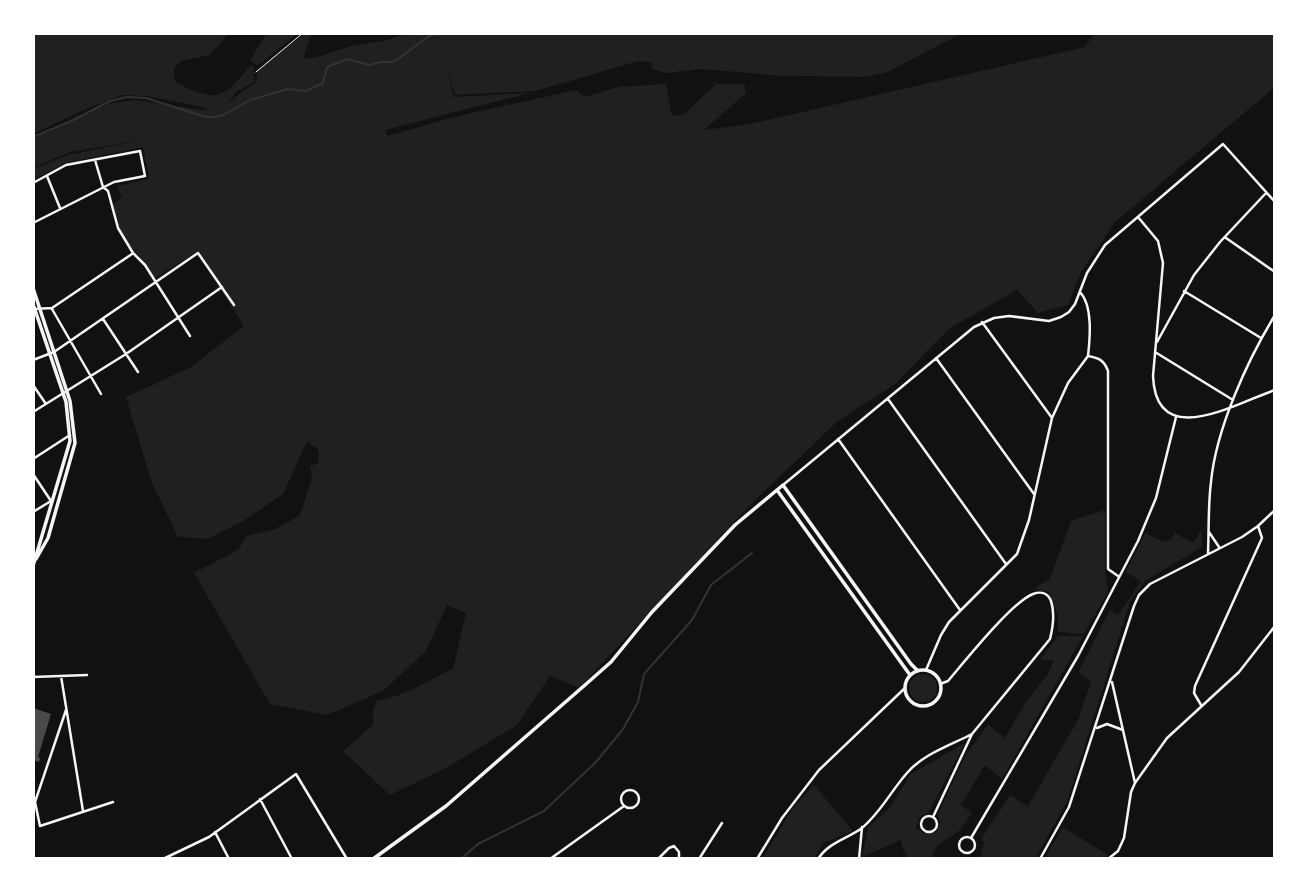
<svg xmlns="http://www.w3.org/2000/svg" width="1308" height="892" font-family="'PT Sans',sans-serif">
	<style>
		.green { fill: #202020 }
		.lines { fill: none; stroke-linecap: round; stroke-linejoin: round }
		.stream { stroke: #333; stroke-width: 2 }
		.building { fill: #4a4a4a }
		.path { stroke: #f5f5f5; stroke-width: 1 }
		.minor { stroke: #f5f5f5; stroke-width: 2.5 }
		.tertiary { stroke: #f5f5f5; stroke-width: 3.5 }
	</style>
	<rect width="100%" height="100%" fill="#111"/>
	<path class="green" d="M33,33H229L210,55L181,61L174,68L175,82C218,103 221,100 251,65L254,68V82L236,92L228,104L240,93L257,82V72C269,56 291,47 305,33H311L303,59C321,58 334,51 351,46C369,42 388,43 404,33H963L887,72L866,77L784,76L701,69L666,73L652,69L651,62L638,61L536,91L455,95L447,70L454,97L530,93L385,130L387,136L462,115L576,90L585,97L618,87L666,84L672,116L684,114L716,84H744L746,93L704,130L750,124L1085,47L1095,33H1275V87L1115,222L1081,272L1068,305L1038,313L1017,290L950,328L895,384L837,422L750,505L579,688L550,676L517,725L448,767L390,795L343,751L373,725V710L377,701C404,697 427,680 453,669L466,613L447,605L426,651L383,691L327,715L270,704L194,573L238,550L247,536L276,529L300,515L312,478L310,467L319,462L318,449L308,442L303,450L283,494L243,521L208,539L178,537L152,483L126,397L191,367L244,326L197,252L155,278C144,260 127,246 119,226C116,219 115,211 113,204L122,196L117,186L149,179L143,147L66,163L33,180V169L68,155L137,141L70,152L33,168V138L106,104L135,100L202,110L212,109L147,96L122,95L86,109L33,134Z
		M267,33H298L257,66L250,60Z
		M1105,510V572L1108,592L1084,634L1058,632V616L1049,592L1036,590L1037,586L1050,579L1071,521Z
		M1202,529V547L1145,581L1130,602L1067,802L1035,859H980L984,843L982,837L1010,795L1028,806L1079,718L1091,681L1078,673L1110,610L1118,615L1141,581L1126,572L1145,533L1163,542L1171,539L1175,533L1193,543Z
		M1058,636H1083L1002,779L985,765L961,805L972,813L960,830L937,846L930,859H910L903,850L901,840L862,857L868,828L890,807L911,774L965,743L929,812L919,818L916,828L924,833L936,832L940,823L938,814L965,756L988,725L1005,738L1025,703L1048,674L1054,660H1040Z
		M909 688a14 14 0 1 1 28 0a14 14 0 1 1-28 0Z
		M814,785L853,831L823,843L814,859H762L793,808Z
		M1063,827L1108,855L1103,859H1044Z"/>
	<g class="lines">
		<path class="stream" d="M33,137L71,121L110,101L127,97L146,98L206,117H215L223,115L250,100L288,89L306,91L323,83L327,67L347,59L369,65L381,62H394L426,38L436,33
			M461,859L478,844L544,811L596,762L623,729L638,702L644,674L692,620L711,585L752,553"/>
	</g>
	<path class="building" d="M33,708L51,714L38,757L40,758L39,762L33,760Z"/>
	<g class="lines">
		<path class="path" d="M256,72L303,33"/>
		<path class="minor" d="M95,160L103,187L108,191L118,228L133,253L145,265L190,336
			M47,176L60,208
			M33,183L66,165L140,151L145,176L114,182L33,223
			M1138,217L1158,241L1163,263L1153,376C1156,452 1236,403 1275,390
			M1226,238L1275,272
			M1184,291L1261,338
			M1080,292C1093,306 1090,338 1088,356
			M33,309L52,308L132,254
			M52,309L101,394
			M103,319L138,372
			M982,322L1052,418
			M1157,342L1194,275L1220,242L1266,193
			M1155,352L1233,400
			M1088,356C1099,358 1104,360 1108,371V569L1118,576
			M936,358L1034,494
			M33,360L54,352L198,253L234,305
			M33,385L46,404
			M888,399L1006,564
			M33,412L126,354L222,287
			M838,439L960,610
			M33,459L70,435
			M33,474L51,501
			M783,485L974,327L994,318L1009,316L1049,321L1061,317L1069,312L1075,304L1087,273L1105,245L1223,144L1275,202
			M33,512L51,501
			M1209,532L1219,547
			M1208,553C1209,530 1208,505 1211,482C1216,429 1247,361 1275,315
			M926,670L941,635L949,622L1017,554L1029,520L1052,418L1068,383L1088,356
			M61,676L83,811
			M33,677L87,675
			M1112,682L1135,783
			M1201,705L1194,693L1195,686L1262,538L1258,526
			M66,710L35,802L40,826L113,802
			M1097,728L1107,724L1123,730
			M621 799a9 9 0 1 1 18 0a9 9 0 1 1-18 0Z
			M260,799L292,859
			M921 824a8 8 0 1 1 16 0a8 8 0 1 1-16 0Z
			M933,817L972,734L1050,639C1053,627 1055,613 1051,601C1048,593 1041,591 1033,594C1012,602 965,661 948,681L940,684
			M215,832L229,859
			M959 845a8 8 0 1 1 16 0a8 8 0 1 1-16 0Z
			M971,838L1078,656L1138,541L1156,498L1176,417
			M163,859L209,837L296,774L347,859
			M550,859L624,806
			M658,859L669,848L674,846L679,852V859
			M699,859L722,823
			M757,859L782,818L819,770L905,688
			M818,859C829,842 847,839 862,828C881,812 891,791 907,773C923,754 951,745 972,734
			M859,859L862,827
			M1040,859L1069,807L1134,606L1139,595L1150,584L1242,537L1258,526L1275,510
			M1108,859L1118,851L1124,838L1131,792L1135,783L1167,738L1239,672L1275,626"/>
		<path class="tertiary" d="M33,288L70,401L75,443L48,538L36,559
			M33,304L66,402L70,441L33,566
			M777,490L910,675
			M905 688a18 18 0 1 1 36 0a18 18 0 1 1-36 0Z
			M373,859L446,806L585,685L611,662L652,612L735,525L783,485L911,664L918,671"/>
	</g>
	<rect width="1308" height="892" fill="none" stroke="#ffffff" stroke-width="70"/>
</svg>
